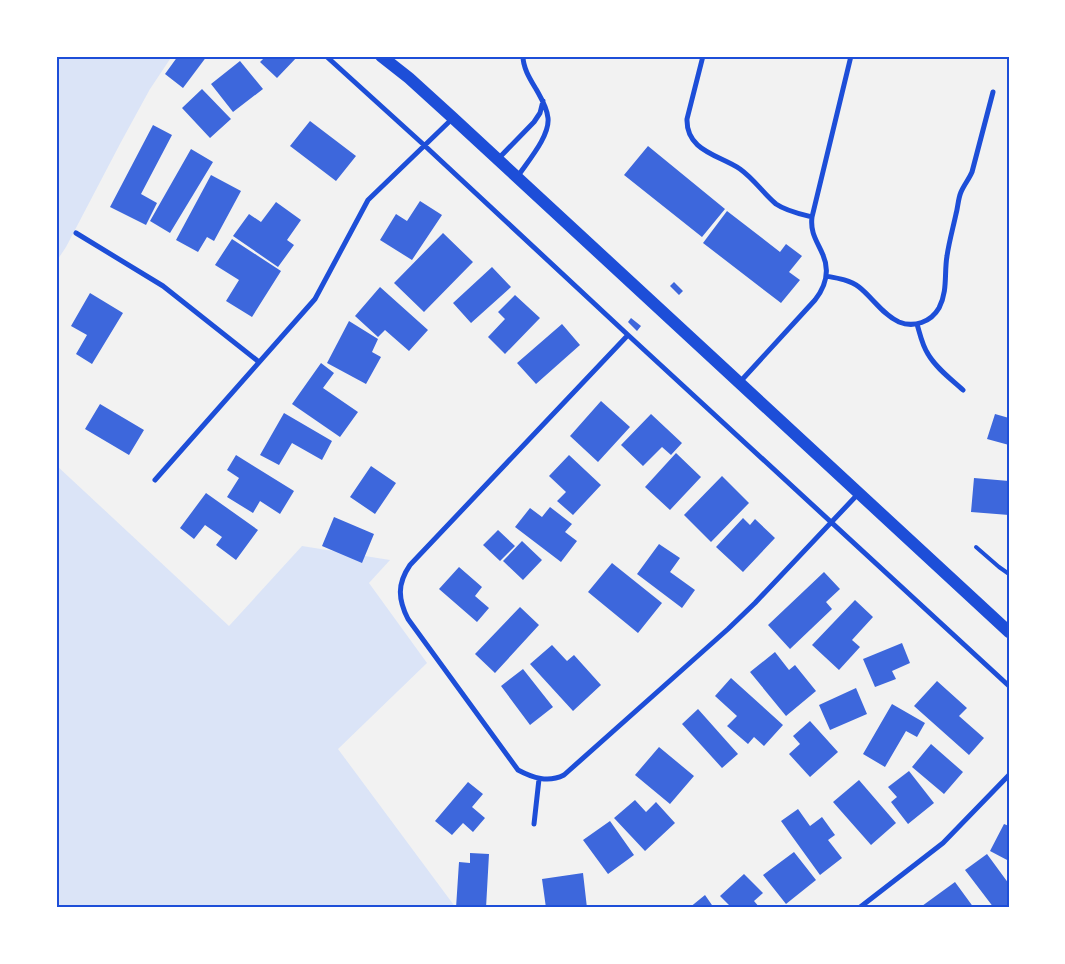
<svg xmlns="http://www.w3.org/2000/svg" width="1065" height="964" font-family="Arial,sans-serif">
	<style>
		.green { fill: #dbe4f7 }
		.building { fill: #3d67dc }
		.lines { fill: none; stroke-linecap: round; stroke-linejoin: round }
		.service { stroke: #1d4ed8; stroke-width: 4 }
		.minor { stroke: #1d4ed8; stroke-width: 5 }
		.primary { stroke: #1d4ed8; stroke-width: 12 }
		.neatline { fill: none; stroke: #1d4ed8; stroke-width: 2 }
	</style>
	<rect width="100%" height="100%" fill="#f2f2f2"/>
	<path class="green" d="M56,56H172L150,89L121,142L66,247L56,262Z
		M56,465L229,626L302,546L390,560L369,583L427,663L338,749L456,908H56Z"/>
	<path class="building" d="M178,56H207L183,88L165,74Z
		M266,56H298L277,78L260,62Z
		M240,61L263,89L233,112L211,84Z
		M202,89L231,119L210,138L182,108Z
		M310,121L356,156L336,181L290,146Z
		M153,125L172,135L141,194L157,203L146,225L110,207Z
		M648,146L725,209L702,237L624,175Z
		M191,149L213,162L170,233L150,221Z
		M211,175L241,191L214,241L207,237L198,252L176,240Z
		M420,201L442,215L412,260L380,240L396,214L407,221Z
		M276,202L301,220L287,240L294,245L278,267L233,236L249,214L261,222Z
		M727,211L780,252L786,244L802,256L789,272L800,280L781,303L703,243Z
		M443,233L473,262L424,312L394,283Z
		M232,239L281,271L252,317L226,301L239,280L215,265Z
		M492,267L511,287L471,323L453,303Z
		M674,282L683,291L679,295L670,286Z
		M380,287L428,330L409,351L385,330L378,337L355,316Z
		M90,293L123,313L92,364L76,354L87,335L71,326Z
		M515,295L540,318L505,354L488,337L505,319L498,312Z
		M631,318L641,326L637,331L628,322Z
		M349,321L378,339L372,352L381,357L366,384L327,363Z
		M562,324L580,345L536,384L517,363Z
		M321,363L334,373L323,388L358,412L340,437L292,404Z
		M601,401L630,427L598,462L570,436Z
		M100,404L144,430L129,455L85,429Z
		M284,413L332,441L322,460L292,443L279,465L260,455Z
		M651,414L682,443L671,455L662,447L643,466L621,445Z
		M995,414L1009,418V445L987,439Z
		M676,453L701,477L670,510L645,487Z
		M236,455L294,491L280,514L260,501L253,513L227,497L239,478L227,470Z
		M569,455L601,485L573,515L557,501L566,492L549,476Z
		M371,466L396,483L375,514L350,497Z
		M722,476L749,503L711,542L684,515Z
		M974,478L1009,481V515L971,512Z
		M206,493L258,530L236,560L216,545L222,537L205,525L194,539L180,528Z
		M550,507L572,524L565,532L577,541L561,562L515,527L530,508L542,517Z
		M334,517L374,534L362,563L322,546Z
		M743,518L750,525L755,519L775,538L743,572L716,547Z
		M498,530L515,546L500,561L483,545Z
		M522,541L542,560L523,580L503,561Z
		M659,544L680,558L670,572L695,590L682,608L637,574Z
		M612,563L662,603L638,633L588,592Z
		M459,567L482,587L475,596L489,608L477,622L439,589Z
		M824,572L840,589L826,602L832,609L790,649L768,625Z
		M855,600L873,617L852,640L860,647L839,670L812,645Z
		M520,607L539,625L495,673L475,654Z
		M902,643L910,663L892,671L896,679L875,687L863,659Z
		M552,645L567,661L574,655L601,685L573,711L530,664Z
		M775,652L789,670L795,665L816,691L786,716L750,672Z
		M523,669L553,707L530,725L501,686Z
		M731,678L783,725L764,746L754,737L748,744L727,726L737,716L715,696Z
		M937,681L967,708L959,716L984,738L969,755L914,706Z
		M856,688L867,714L830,730L819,705Z
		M892,704L925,723L917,737L906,731L885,767L863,754Z
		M698,709L738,754L722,768L682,724Z
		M810,721L838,752L810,777L789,754L800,744L793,736Z
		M931,744L963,772L944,794L912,767Z
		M659,747L694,776L670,804L635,775Z
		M909,771L934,803L908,824L891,802L897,797L888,787Z
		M859,780L896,823L871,845L833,802Z
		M468,782L483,794L472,807L485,818L473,832L463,823L452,835L435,821Z
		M635,800L646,812L656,802L675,823L645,851L614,818Z
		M798,809L810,826L822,817L835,835L828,840L842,858L820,875L781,821Z
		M610,821L634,855L608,874L583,840Z
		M1004,824L1009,826V861L990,851Z
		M794,852L816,880L786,904L763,875Z
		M470,853L489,854L486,908H456L459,862L470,863Z
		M987,854L1009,884V908H994L965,870Z
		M583,873L587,908H546L542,879Z
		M744,874L763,893L754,901L760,908H732L720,896Z
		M955,882L974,908H923L922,906Z
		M705,895L714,908H689Z"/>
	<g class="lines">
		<path class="service" d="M976,547L999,567L1009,574"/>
		<path class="minor" d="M326,56L424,145L628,335L1009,686
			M703,56L687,119C686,151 719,155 740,169C754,179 763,193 776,204C786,211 800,214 812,217
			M498,159L534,122L540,113L543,101
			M518,176C528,161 550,136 548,118C547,107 541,98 536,89C530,79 523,68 523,56
			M76,233L163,286L259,362
			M826,276C837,278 850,280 859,287C872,297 883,315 899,322C914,328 931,322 939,308C948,291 944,273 947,256C949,242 953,228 956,214C958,207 958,199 961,192C964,185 969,179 972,172L993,92
			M917,324C920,334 922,345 928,354C936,368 951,379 963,390
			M628,335L410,565C397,584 398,599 408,619L518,770C533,778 548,783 564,775L728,629L755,603L858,494
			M739,383L815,300C825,287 830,271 823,255C817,241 810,233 812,217L851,56
			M155,480L315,299L368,200L453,118
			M534,824L539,779
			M859,908L943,843L1009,775"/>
		<path class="primary" d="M381,56L409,78L453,118L1009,632"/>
	</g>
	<rect width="1065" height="964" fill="none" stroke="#ffffff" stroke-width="115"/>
	<rect x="58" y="58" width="950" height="848" class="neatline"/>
</svg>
